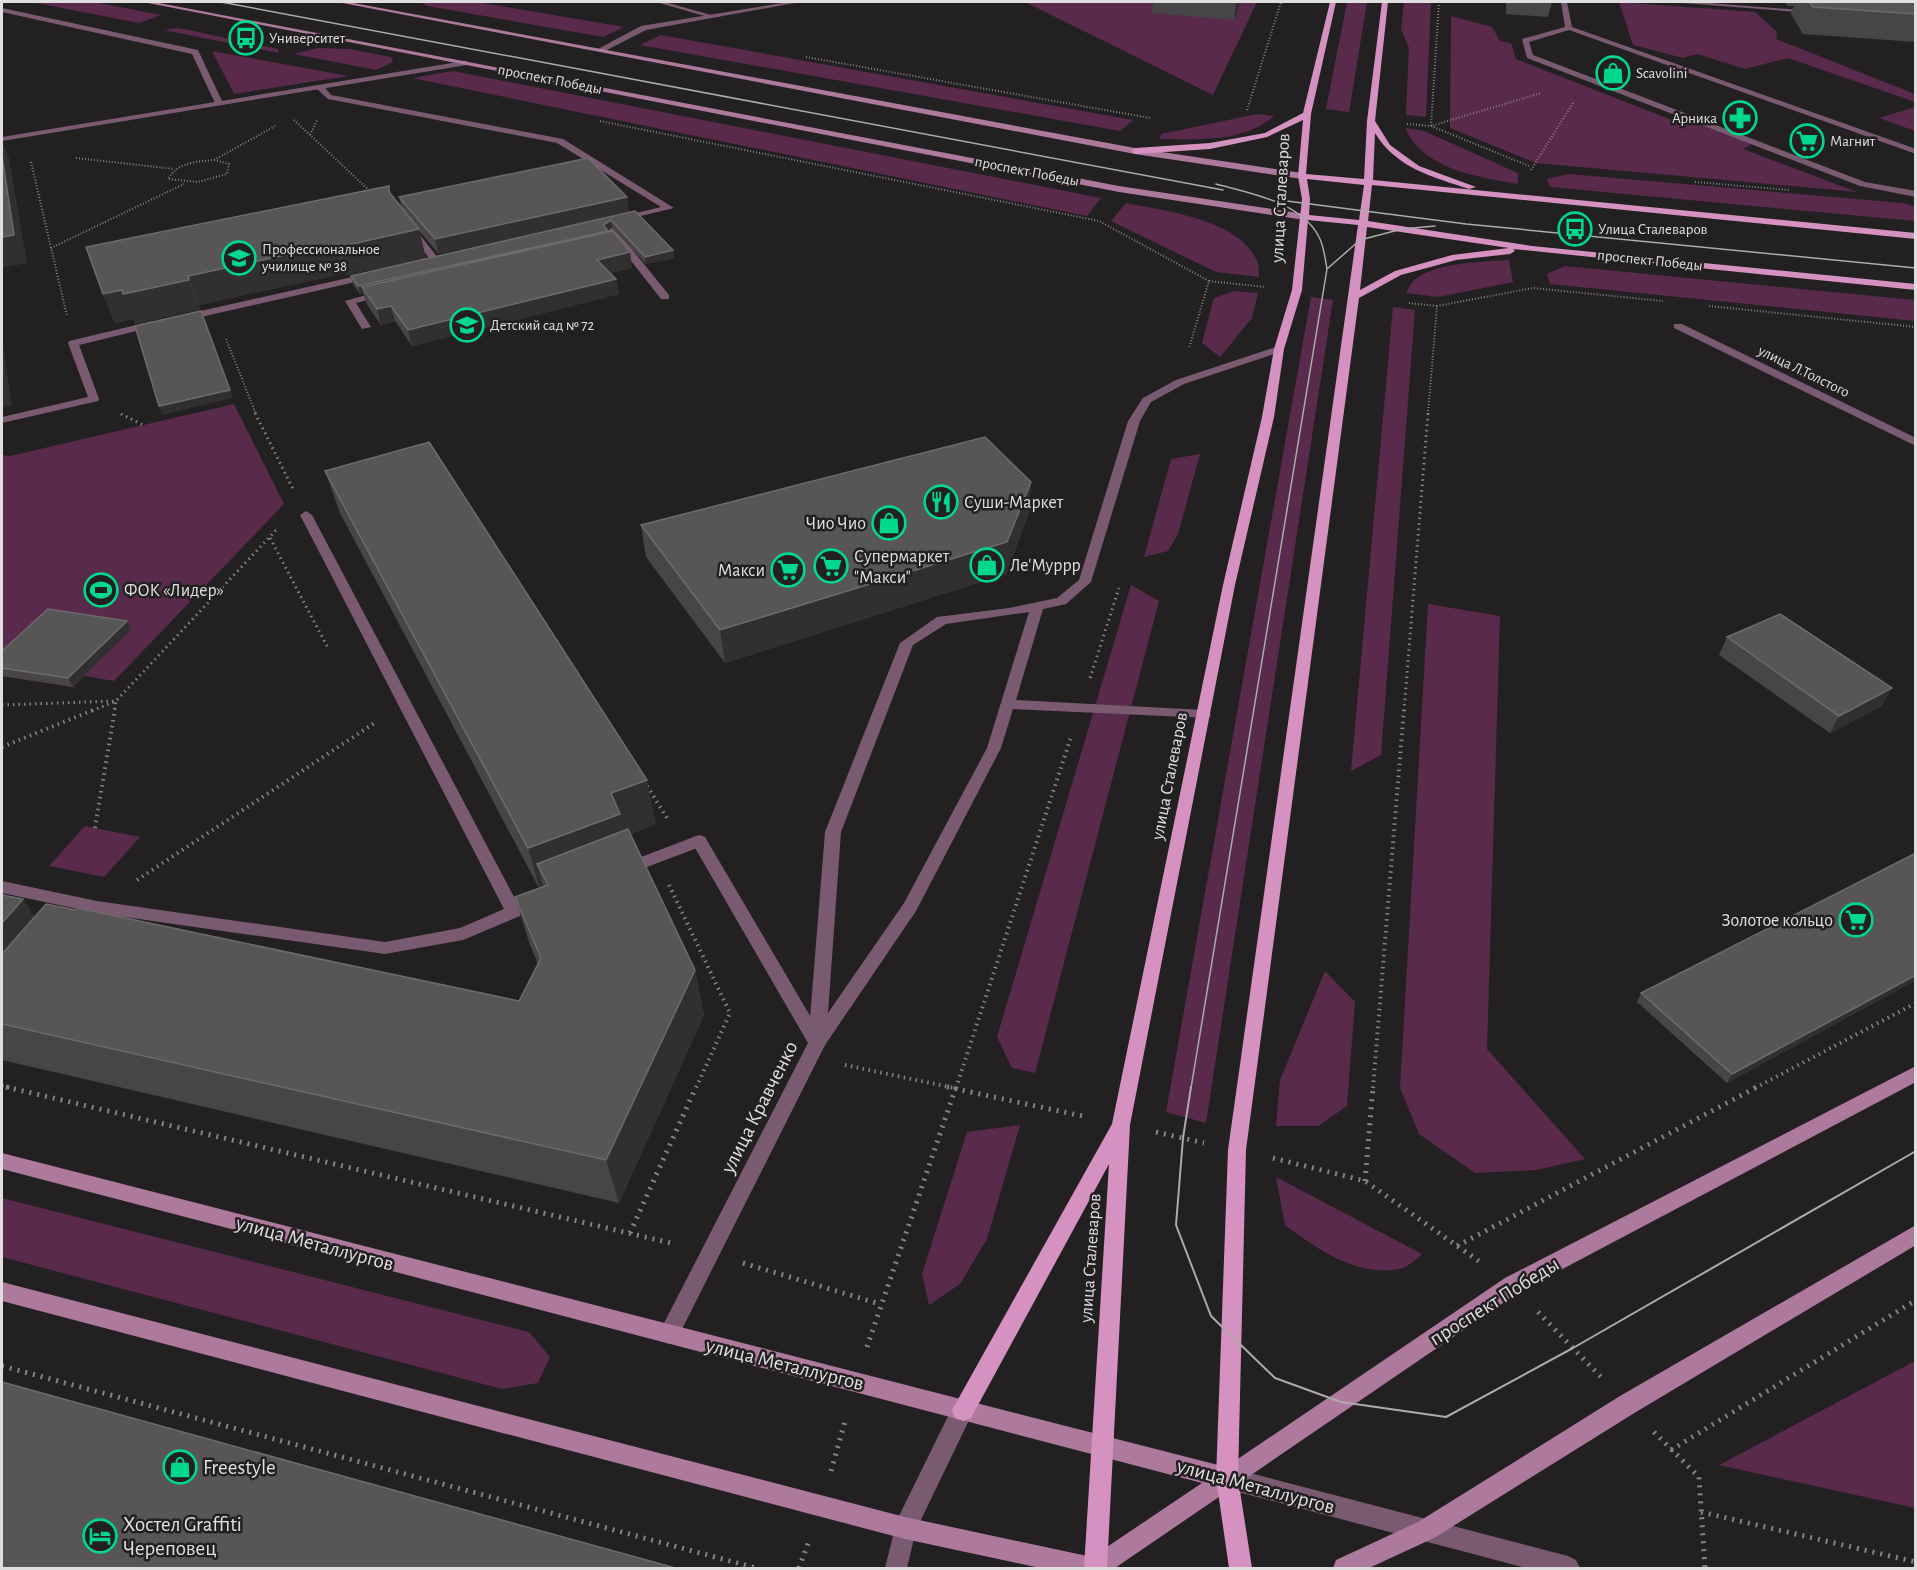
<svg xmlns="http://www.w3.org/2000/svg" width="1917" height="1570" font-family="'Alegreya Sans',sans-serif">
	<style>
		.green { fill: #592a4c }
		.lines { fill: none; stroke-linecap: round; stroke-linejoin: round }
		.path-far3 { stroke: #858384; stroke-width: 2; stroke-dasharray: 1 2; stroke-linecap: butt }
		.path-far2 { stroke: #858384; stroke-width: 3; stroke-dasharray: 1.5 4; stroke-linecap: butt }
		.path-far1 { stroke: #858384; stroke-width: 4; stroke-dasharray: 1.5 4.5; stroke-linecap: butt }
		.path { stroke: #858384; stroke-width: 5; stroke-dasharray: 2 6; stroke-linecap: butt }
		.lane { fill: #7a5a70; fill-rule: evenodd }
		.street { fill: #7a5a70; fill-rule: evenodd }
		.secondary { fill: #ad799d; fill-rule: evenodd }
		.primary { fill: #d591c0; fill-rule: evenodd }
		.tram-far1 { stroke: #acaaab; stroke-width: 1.5 }
		.tram { stroke: #acaaab; stroke-width: 2 }
		.wall { fill: #474547 }
		.shaded-wall { fill: #322f31 }
		.building { fill: #585557; stroke: #6d6b6c; stroke-width: 1.5 }
		.labels { text-anchor: middle; stroke-width: 5; stroke-linejoin: round; paint-order: stroke }
		.far-poi-label { font-size: 15px; fill: #e0dfe0; stroke: #232022; text-anchor: start }
		.far-street-label { font-size: 15px; fill: #e0dfe0; stroke: #232022 }
		.street-label { font-size: 18px; fill: #e0dfe0; stroke: #232022 }
		.poi-label { font-size: 18px; fill: #e0dfe0; stroke: #232022; text-anchor: start }
		.near-street-label { font-size: 21px; fill: #e0dfe0; stroke: #232022 }
		.near-poi-label { font-size: 21px; fill: #e0dfe0; stroke: #232022; text-anchor: start }
	</style>
	<rect width="100%" height="100%" fill="#232022"/>
	<path class="green" d="M31,2H94L161,15L139,23Z
		M421,2H477L624,27L603,37L427,6Z
		M1025,2H1257L1213,95Z
		M1347,2H1367L1349,112L1326,109Z
		M1404,2H1431L1426,117L1406,115L1409,48L1401,29Z
		M1619,2L1755,12L1777,32L1776,39L1915,94V102L1788,58L1745,69L1697,54L1683,58L1633,45Z
		M1451,16L1492,27L1500,41L1511,43L1516,59L1677,122L1684,119L1752,144L1743,149L1857,192L1536,163L1450,128Z
		M179,28L278,49L279,53L164,30Z
		M661,35L1133,120L1120,131L640,45Z
		M318,48L349,49L391,57L393,62L376,70L294,54Z
		M212,51L348,76L234,94Z
		M453,71L1101,198L1087,216L412,78Z
		M1915,107V131L1879,118Z
		M1257,114L1274,116C1245,142 1197,140 1160,139L1161,134Z
		M1405,128L1424,131L1518,173V184C1478,177 1424,170 1405,128Z
		M1568,174L1903,203L1915,207V221L1550,187L1547,179Z
		M1126,203C1165,211 1237,219 1256,259C1259,264 1259,271 1259,277L1216,272L1111,221Z
		M1509,260L1513,282L1438,297L1406,293C1408,290 1410,284 1413,281C1434,262 1482,262 1509,260Z
		M1565,266L1915,300V321L1550,284L1547,274Z
		M1235,291L1258,293L1252,318L1220,357L1202,343L1214,298Z
		M1311,297L1333,300L1206,1123L1166,1112Z
		M1393,307L1415,310L1381,755L1351,771Z
		M234,404L284,504L114,681L84,676L73,687L2,676V455L10,456Z
		M1200,454L1178,534L1168,551L1144,557L1171,459Z
		M1131,585L1159,601L1035,1073L1012,1068L997,1037Z
		M1428,604L1500,616L1487,1049L1585,1159L1536,1170L1475,1173L1419,1134L1400,1088Z
		M85,826L140,837L104,877L49,866Z
		M1325,971L1355,1002L1347,1106L1318,1126H1276L1280,1080Z
		M1020,1125L987,1239L960,1284L929,1305L922,1274L967,1132Z
		M1276,1177L1422,1254C1416,1259 1407,1268 1399,1269C1357,1277 1317,1249 1285,1225Z
		M2,1198L529,1332L550,1357L538,1383L502,1389L2,1257Z
		M1915,1361V1508L1719,1465Z"/>
	<g class="lines">
		<path class="path-far3" d="M1439,2L1431,126L1541,93
			M806,57L1150,118
			M1247,110L1281,2
			M294,120L372,193
			M600,121L1099,221L1209,281L1189,348
			M1407,124L1431,126L1529,166
			M310,135L317,120
			M76,158L174,169
			M214,160L229,164L227,174L198,182L168,179C178,162 195,162 214,160Z
			M214,160L277,125
			M31,162L67,316
			M1531,170L1573,103
			M1695,182L1789,190
			M51,248L184,184
			M1209,281L1265,287
			M1409,303L1437,306
			M1709,306L1916,327
			M226,339L256,414
			M1428,414L1437,306L1533,288L1663,301"/>
		<path class="path-far2" d="M255,413L294,491
			M121,414L143,425
			M270,538L328,648
			M1090,678L1119,588
			M2,705L116,701L114,711
			M92,711L116,701L278,528
			M1404,711L1428,413"/>
		<path class="path-far1" d="M2,747L96,709
			M647,786L667,818
			M95,828L115,709
			M137,880L376,722
			M669,885L730,1013L696,1088
			M845,1065L954,1088
			M2,1086L12,1088
			M956,1088L1071,737
			M1373,1088L1404,709
			M1755,1088L1916,1003"/>
		<path class="path" d="M6,1087L675,1244
			M947,1087L1087,1117
			M1156,1132L1204,1143
			M1273,1158L1365,1181L1480,1262
			M1365,1181L1373,1087
			M630,1233L696,1087
			M1457,1246L1757,1087
			M743,1263L880,1304
			M1538,1312L1601,1377
			M867,1347L956,1087
			M2,1366L756,1568
			M1654,1432L1699,1477L1705,1568
			M1671,1450L1916,1300
			M831,1471L846,1418
			M1701,1512L1916,1562
			M799,1568L809,1541"/>
		<path class="lane" d="M656,2H665L711,15L708,17Z
			M1561,2H1567L1572,27L1916,149V154L1569,30L1529,42L1533,55L1865,182L1916,191V197L1860,186L1527,58L1522,39L1565,27Z
			M1670,2H1697L1814,11L1811,13Z
			M2,8L198,50L223,103L219,105L215,103L192,54L2,12Z
			M317,85H323L331,95L563,139L674,208L616,222V218L661,207L557,143L328,99L317,89Z
			M603,221H609L669,295V299H661L603,225Z
			M407,226H413L439,259V263H433L407,230Z
			M370,273L373,274V278L183,321L178,318L183,315Z
			M384,290L389,293L387,295L356,303L371,327L362,329L345,301Z
			M153,321L157,322V326L79,345L99,399L98,401L2,423V417L88,397L68,343L69,341Z
			M1674,324H1682L1916,438V446L1674,328Z
			M1279,346L1283,347V351L1184,384L1151,402L1140,421L1091,582L1066,604L1043,609L1016,700L1204,710L1209,712L1211,715L1209,718L1013,709L1001,748L916,911L823,1048L817,1050L811,1048L808,1043L825,832L900,643L937,617L1009,608L1057,598L1079,580L1128,421L1143,398L1176,380ZM1029,612L987,748L904,903L828,1013L841,832L913,645L946,624Z
			M306,511L312,515L522,912L520,916L463,940L385,954L97,913L2,893V881L97,901L385,942L460,928L504,909L300,515Z
			M699,835L705,837L707,841L705,845L626,875L620,873L618,869L620,865Z
			M963,1399L971,1402L974,1410L916,1530L907,1568H885L897,1520L955,1402Z"/>
		<path class="street" d="M788,2H800L646,30L603,52L596,50L641,26Z
			M464,61H467V65L2,141V137Z
			M699,835L705,837L826,1043L676,1341L669,1344L662,1341L659,1334L662,1327L808,1043L691,841L693,837Z
			M1227,1467L1568,1556L1576,1560L1580,1568H1526L1227,1489L1219,1486L1216,1478L1219,1470Z"/>
		<path class="secondary" d="M143,2H154L1119,186L1305,214L1310,217L1305,220L1119,192Z
			M337,2H348L1135,148L1302,173L1306,176L1302,179L1135,154Z
			M1916,1066V1082L1519,1292L1115,1568H1040L905,1539L2,1301V1282L905,1517L1092,1557L1202,1483L2,1169V1153L1226,1467L1505,1278Z
			M1916,1225V1245L1636,1412L1434,1538L1369,1568H1333L1336,1560L1418,1522L1620,1396Z"/>
		<path class="primary" d="M1330,2H1336L1311,114L1306,174L1364,179L1367,121L1382,2H1388L1375,121L1390,145L1419,166L1476,187L1469,189C1433,177 1396,168 1375,133L1373,180L1916,233V239L1372,185L1368,221L1532,246L1916,284V290L1513,249L1515,251L1510,254L1456,260L1401,275L1359,298L1246,1150L1238,1478L1252,1568H1229L1216,1478L1228,1150L1358,225L1308,220L1302,290L1284,349L1274,417L1235,585L1130,1125L1107,1568H1084L1109,1164L971,1418L963,1421L955,1418L952,1410L1112,1124L1223,585L1262,417L1274,349L1292,290L1302,199L1298,176L1303,120L1267,137L1210,149L1135,154L1131,151L1135,148L1210,143L1265,133L1303,113ZM1307,179L1364,185L1359,220L1309,215L1310,199ZM1367,227L1509,248L1452,255L1395,271L1360,290Z"/>
		<path class="tram-far1" d="M221,2L1223,190
			M1279,200L1466,224L1916,268
			M1327,269L1360,240L1402,229L1435,226
			M1191,1088L1327,269C1325,259 1324,246 1319,237C1302,202 1249,193 1216,184"/>
		<path class="tram" d="M1191,1087L1183,1138L1176,1225L1211,1316L1275,1378L1341,1402L1446,1417L1573,1348L1916,1151"/>
	</g>
	<path class="wall" d="M1153,2H1241L1234,20L1152,13Z
		M1506,2H1552L1548,17L1506,14Z
		M1785,2H1916V42L1803,34L1791,14L1794,6H1787Z
		M389,186L391,195L402,208L399,197H627L629,212L439,254L419,231L426,258L347,275L346,273L199,305L200,309L135,324L133,319L115,323L103,294Z
		M635,211L673,250L674,258L646,264L612,228L608,231V232L632,268L610,273L616,279L619,294L412,346L395,321L381,325L366,303L363,293L360,294L353,284L351,276Z
		M325,471L656,824L630,834L695,970L704,1015L619,1203L2,1060V895L35,917L519,1001L538,964L529,942L515,897L539,888L340,513Z
		M1031,482L1029,513L1006,574L725,663L646,557L641,525Z
		M127,621L131,630L73,687L2,676V651Z
		M1727,637L1882,706L1830,733L1719,655Z
		M1916,853V980L1727,1083L1637,1002L1641,993Z"/>
	<path class="shaded-wall" d="M1236,2H1241L1234,20Z
		M2,140L9,158L27,263L2,268Z
		M627,197L629,212L439,254L435,239Z
		M611,220L612,228L607,231L609,239L362,287L363,293L360,294L358,286Z
		M419,229L426,258L347,275L339,247Z
		M337,244L346,273L199,305L188,276Z
		M673,250L674,258L646,264L645,257Z
		M630,252L632,268L600,275L597,260Z
		M616,279L619,294L412,346L408,330Z
		M189,280L200,309L135,324L133,319L115,323L103,294L122,290Z
		M391,306L395,321L381,325L377,309Z
		M201,311L233,398L162,415L159,406Z
		M2,338L12,406L2,408Z
		M1031,482L1029,513L1006,574L725,663L720,630Z
		M127,621L131,630L73,687L68,678Z
		M1892,688L1882,706L1830,733L1839,716Z
		M647,780L656,824L625,836L548,885L537,864L545,891L541,893L528,848L611,793Z
		M23,899L52,944L2,1003V923Z
		M695,970L704,1015L619,1203L606,1160Z
		M1916,975V980L1727,1083L1732,1074Z"/>
	<path class="building" d="M1809,2H1916V14L1813,7Z
		M2,156L14,235L2,237Z
		M588,158L627,197L435,239L399,197Z
		M389,186V192L419,229L339,247L337,244L188,276L189,280L123,294L122,290L103,294L86,247Z
		M635,211L673,250L645,257L611,220L603,225L608,231L358,286L351,276Z
		M613,231L630,252L597,260L616,279L408,330L391,306L377,309L362,287Z
		M201,311L230,390L159,406L135,326Z
		M985,437L1031,482L1007,542L720,630L641,525Z
		M429,442L647,780L611,793L620,814L528,848L325,471Z
		M48,609L127,621L68,678L2,668V651Z
		M1780,614L1892,688L1839,716L1727,637Z
		M628,829L695,970L606,1160L2,1024V954L46,904L76,910L78,908L519,1001L541,958L515,897L548,885L537,864Z
		M1916,853V975L1732,1074L1641,993Z
		M2,895L23,899L2,923Z
		M2,1382L679,1569H2Z"/>
	<defs>
		<g id="bus-ring" transform="scale(1.725)"><circle r="9.5" fill="#232022" stroke="#00d98c" stroke-width="1.5"/><path d="M-5-6H5V4H4V6H2V4H-2V6H-4V4H-5ZM-3.5-4V0h7V-4ZM-3.5 1.2v1.5H-2V1.2ZM2 1.2v1.5H3.5V1.2Z" fill="#00d98c"/></g>
		<g id="shop-ring" transform="scale(1.725)"><circle r="9.5" fill="#232022" stroke="#00d98c" stroke-width="1.5"/><path d="M-5-2.5h2.3a2.7 3.5 0 0 1 5.4 0H5L5.5 6h-11ZM-1.5-2.5h3a1.5 2.3 0 0 0-3 0Z" fill="#00d98c"/></g>
		<g id="pharmacy-ring" transform="scale(1.725)"><circle r="9.5" fill="#232022" stroke="#00d98c" stroke-width="1.5"/><path d="M-2-6h4v4h4v4h-4v4h-4v-4h-4v-4h4Z" fill="#00d98c"/></g>
		<g id="supermarket-ring" transform="scale(1.725)"><circle r="9.5" fill="#232022" stroke="#00d98c" stroke-width="1.5"/><path d="M-6-5.5h2.5l.6 2H6L4.5 2H-2.5L-4.4-4H-6ZM-1.5 3.2a1.3 1.3 0 1 0 .1 0ZM3 3.2a1.3 1.3 0 1 0 .1 0Z" fill="#00d98c"/></g>
		<g id="university-ring" transform="scale(1.725)"><circle r="9.5" fill="#232022" stroke="#00d98c" stroke-width="1.5"/><path d="M0-5L7-2L0 1L-7-2ZM-4 1L0 2.5L4 1V4Q0 6-4 4Z" fill="#00d98c"/></g>
		<g id="school-ring" transform="scale(1.725)"><circle r="9.5" fill="#232022" stroke="#00d98c" stroke-width="1.5"/><path d="M0-5L7-2L0 1L-7-2ZM-4 1L0 2.5L4 1V4Q0 6-4 4Z" fill="#00d98c"/></g>
		<g id="restaurant-ring" transform="scale(1.725)"><circle r="9.5" fill="#232022" stroke="#00d98c" stroke-width="1.5"/><path d="M-5-6h1v4h1v-4h1v4h1v-4h1v5L-1.5 .5V6h-2V.5L-5-1ZM5-6V6H3V1.5H1.5Q1.5-4 5-6Z" fill="#00d98c"/></g>
		<g id="stadium-ring" transform="scale(1.725)"><circle r="9.5" fill="#232022" stroke="#00d98c" stroke-width="1.5"/><path d="M0-5a6.5 5 0 1 0 0 10a6.5 5 0 1 0 0-10ZM-3.5-1.8h7v3.6h-7Z" fill="#00d98c"/></g>
		<g id="hotel-ring" transform="scale(1.725)"><circle r="9.5" fill="#232022" stroke="#00d98c" stroke-width="1.5"/><path d="M-6-4.5h1.5V1H6V5H4.5V3h-9V5H-6ZM-4 0a1.8 1.8 0 1 1 3.6 0ZM.5 0V-2.5h3Q6-2.5 6 0Z" fill="#00d98c"/></g>
	</defs>
	<g fill-rule="evenodd">
		<use href="#bus-ring" x="246" y="38"/>
		<use href="#shop-ring" x="1613" y="73"/>
		<use href="#pharmacy-ring" x="1740" y="118"/>
		<use href="#supermarket-ring" x="1807" y="141"/>
		<use href="#bus-ring" x="1575" y="229"/>
		<use href="#university-ring" x="239" y="258"/>
		<use href="#school-ring" x="467" y="325"/>
		<use href="#restaurant-ring" x="941" y="502"/>
		<use href="#shop-ring" x="889" y="523"/>
		<use href="#shop-ring" x="987" y="565"/>
		<use href="#supermarket-ring" x="831" y="566"/>
		<use href="#supermarket-ring" x="788" y="570"/>
		<use href="#stadium-ring" x="101" y="590"/>
		<use href="#supermarket-ring" x="1856" y="920"/>
		<use href="#shop-ring" x="180" y="1467"/>
		<use href="#hotel-ring" x="100" y="1536"/>
	</g>
	<g class="labels">
		<g class="far-poi-label">
			<text x="269" y="43">Университет</text>
			<text x="1636" y="78">Scavolini</text>
			<text x="1717" y="123" text-anchor="end">Арника</text>
			<text x="1830" y="146">Магнит</text>
			<text x="1598" y="234">Улица Сталеваров</text>
			<text x="262" y="254">Профессиональное<tspan x="262" dy="17">училище № 38</tspan></text>
			<text x="490" y="330">Детский сад № 72</text>
		</g>
		<g class="far-street-label">
			<text transform="translate(550 79) rotate(11)" y="5">проспект Победы</text>
			<text transform="translate(1027 171) rotate(11)" y="5">проспект Победы</text>
			<text transform="translate(1650 260) rotate(6)" y="5">проспект Победы</text>
			<text transform="translate(1804 371) rotate(26)" y="5">улица Л.Толстого</text>
		</g>
		<g class="street-label">
			<text transform="translate(1280 198) rotate(-87)" y="6">улица Сталеваров</text>
			<text transform="translate(1169 776) rotate(-79)" y="6">улица Сталеваров</text>
			<text transform="translate(1090 1258) rotate(-86)" y="6">улица Сталеваров</text>
		</g>
		<g class="poi-label">
			<text x="964" y="508">Суши-Маркет</text>
			<text x="866" y="529" text-anchor="end">Чио Чио</text>
			<text x="854" y="562">Супермаркет<tspan x="854" dy="21">"Макси"</tspan></text>
			<text x="1010" y="571">Ле'Муррр</text>
			<text x="765" y="576" text-anchor="end">Макси</text>
			<text x="124" y="596">ФОК «Лидер»</text>
			<text x="1833" y="926" text-anchor="end">Золотое кольцо</text>
		</g>
		<g class="near-street-label">
			<text transform="translate(759 1107) rotate(-63)" y="7">улица Кравченко</text>
			<text transform="translate(315 1243) rotate(15)" y="7">улица Металлургов</text>
			<text transform="translate(1494 1301) rotate(-32)" y="7">проспект Победы</text>
			<text transform="translate(785 1364) rotate(14)" y="7">улица Металлургов</text>
			<text transform="translate(1256 1486) rotate(15)" y="7">улица Металлургов</text>
		</g>
		<g class="near-poi-label">
			<text x="203" y="1474">Freestyle</text>
			<text x="123" y="1531">Хостел Graffiti<tspan x="123" dy="24">Череповец</tspan></text>
		</g>
	</g>
	<rect width="1917" height="1570" fill="none" stroke="#e0dfe0" stroke-width="6"/>
</svg>
